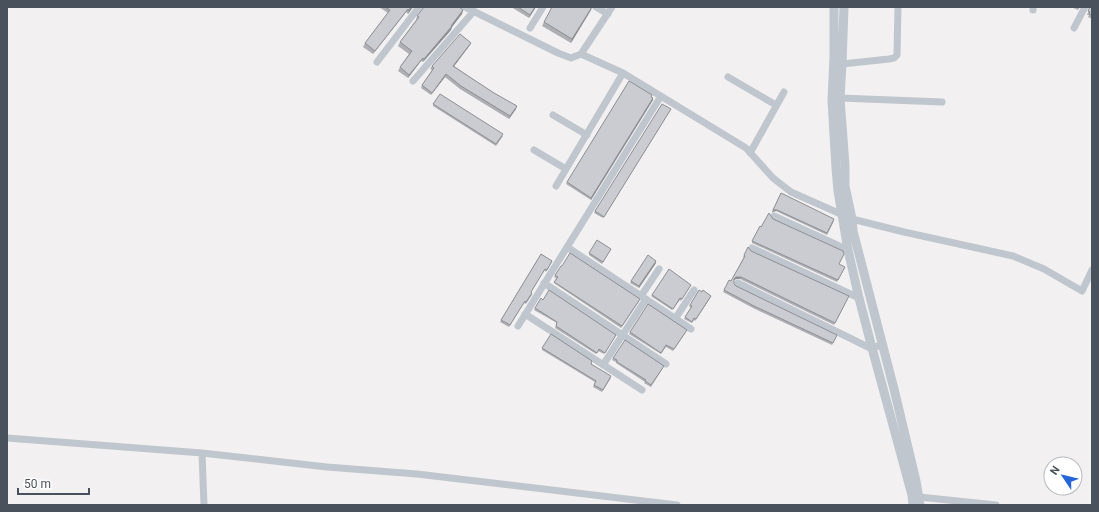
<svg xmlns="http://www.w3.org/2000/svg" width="1099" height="512" font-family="Roboto,sans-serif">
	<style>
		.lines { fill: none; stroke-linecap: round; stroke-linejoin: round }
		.minor { stroke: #bfc6ce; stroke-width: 7 }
		.tertiary { stroke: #bfc6ce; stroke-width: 9 }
		.wall { fill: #aeafb5 }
		.shaded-wall { fill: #8d8f93 }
		.building { fill: #caccd2; stroke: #8d8f93 }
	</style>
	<rect width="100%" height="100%" fill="#f2f0f0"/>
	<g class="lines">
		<path class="minor" d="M465,7L558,53L571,58L581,54L612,7
			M596,7L608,14
			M1033,7V10
			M530,28L543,7
			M1074,28L1085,7
			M581,54L623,73L746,148L773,178L791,192L852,219L904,232L1013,256L1044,269L1082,291L1092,270
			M377,62L419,7
			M842,64L889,59L894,58L897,55L898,7
			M728,77L776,105
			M413,81L474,11
			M840,98L942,102
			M553,115L587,135
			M534,150L566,169
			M750,153L784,92
			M556,186L623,73
			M774,216L848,250
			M567,247L691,329
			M752,248L859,298
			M544,283L666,364
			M738,283L870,348L883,345
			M641,296L659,269
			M525,314L642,390
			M675,319L694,290
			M518,326L661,96
			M603,365L646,299
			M7,438L202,453L327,467L417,474L677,505
			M202,453L204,505
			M919,497L996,505"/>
		<path class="tertiary" d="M834,7V57L832,101L836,168L838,191L848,250L859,298L872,348L912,495L913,505
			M844,7L842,64L840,98L845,165V186L852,219L853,231L894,389L916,481L920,505"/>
	</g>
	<path class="wall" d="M379,7H413L408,14L406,12L373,54L363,47L365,43L388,13Z
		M511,7H536L529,18Z
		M1071,7H1080L1078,10Z
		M1090,7H1092V19L1088,17L1089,15H1087Z
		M463,10L462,14L452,27L451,30L423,62L421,61L408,78L398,71L400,67L409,54L398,46L400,42L416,20L417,16Z
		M591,10L571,43L542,26L544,22Z
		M470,45L454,66L516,109L509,119L460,89L445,77L431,95L421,88L422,85L432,70L430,69L432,66Z
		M651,97L653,100L591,200L566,184L567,182Z
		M433,104L503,136L496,146L433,106Z
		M671,109L603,218L594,213L595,211Z
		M781,193L834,221L827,235L776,211L772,212Z
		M773,219L839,264L844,269L837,282L752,243V241Z
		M611,249L602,264L589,255V253Z
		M751,251L848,298L834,325L740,279H736L734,280V284L736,286L836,337L832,345L753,308L723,292L724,290L731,281L744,257H743L744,255Z
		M541,254L552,261V262L546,272L544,270L531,292L532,295L526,304L524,303L509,327L500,322L501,320Z
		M656,263L639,288L630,283L631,281Z
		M555,275L639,301L621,328L554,283L556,278L554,277Z
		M691,285L681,301L680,300L672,310L651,296L652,295Z
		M710,298L695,321L694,320L692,323L684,319L691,308L689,306L690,305Z
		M535,308L616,335L604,354L598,351L596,354L555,328L557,323L534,310Z
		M630,332H686L673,351L666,347L661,354L629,334Z
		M542,348L591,364L611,378L602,392L593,387L595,382L542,350Z
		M613,358L663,368L651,387L644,383L645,382L616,363V362L612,360Z"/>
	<path class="shaded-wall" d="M411,7H413L408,14L409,10Z
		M535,7H536L529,18L530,15Z
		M592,7L591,10L571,43L572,39Z
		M408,9L406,12L373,54L375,51Z
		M463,10L462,14L452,27L451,30L423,62L424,59Z
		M471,43L470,45L452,69L453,66Z
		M423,58L421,61L408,78L409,75Z
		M446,74L445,77L431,95L432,93Z
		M653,98V100L591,200V198Z
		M517,106L516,109L509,119L510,116Z
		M773,210H777L776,211L772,212Z
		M656,261V263L639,288V286Z
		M736,277H741L740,279H736L733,281Z
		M711,296L710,298L695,321L696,319Z
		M640,299L639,301L621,328L622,326Z"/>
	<path class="building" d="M385,7H411L409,10L408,9L375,51L365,43L390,10Z
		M424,7H459L463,10L451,26H452L424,59L423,58L409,75L400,67L412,51L400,42L419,17L417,16Z
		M518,7H535L530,15Z
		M552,7H592L572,39L544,22Z
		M1090,7H1092V15L1089,14L1090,12L1088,11Z
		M460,34L471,43L453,66L494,93L517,106L510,116L461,86L446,74L432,93L422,85L434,68L432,66Z
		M629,81L652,95L651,97L653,98L591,198L567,182Z
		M440,94L503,134L496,144L433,104Z
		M662,104L671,109L604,217L595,211Z
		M781,193L834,219L827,233L777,210H773Z
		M769,213L773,219L843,251L844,254L839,264L845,267L838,280L752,241L760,226L761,227Z
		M597,240L611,249L603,262L589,253Z
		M748,247L751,251L849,296L835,323L741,277H736L734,279V284L736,286L837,335L833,343L754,306L724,290L729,280L731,281L745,256L744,255Z
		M570,253L640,299L622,326L554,282L558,277L555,275L561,266H562Z
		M541,254L552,261L547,270L545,269L531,292L532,293L526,302L525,301L510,325L501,320Z
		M648,255L656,261L639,286L631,281Z
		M669,269L691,285L682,299L680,298L673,309L652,295Z
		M549,290L616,335L605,353L599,349L597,353L556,326L557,322L535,308L541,298L543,300Z
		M699,290L702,292L703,290L711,296L696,319L694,318L692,322L685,317L692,306L690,305Z
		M648,304L687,330L674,349L666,345L661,353L630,332Z
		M551,334L592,361L591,364L611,376L603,390L594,385L596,381L542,348Z
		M625,340L664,366L651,385L645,381L646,380L617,362V360L613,358Z"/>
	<rect width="1099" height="512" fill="none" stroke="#49525c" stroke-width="16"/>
	<g transform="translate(1063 476) rotate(305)"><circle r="19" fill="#ffffff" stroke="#b6babe"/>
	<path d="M0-3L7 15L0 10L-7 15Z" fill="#2466d8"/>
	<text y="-6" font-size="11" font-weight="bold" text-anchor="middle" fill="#49525c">N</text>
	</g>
	<path d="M18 488v6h71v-6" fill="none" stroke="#49525c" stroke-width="2"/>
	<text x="24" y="488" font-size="12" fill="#49525c" stroke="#ffffff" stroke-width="3" paint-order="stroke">50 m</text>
</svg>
